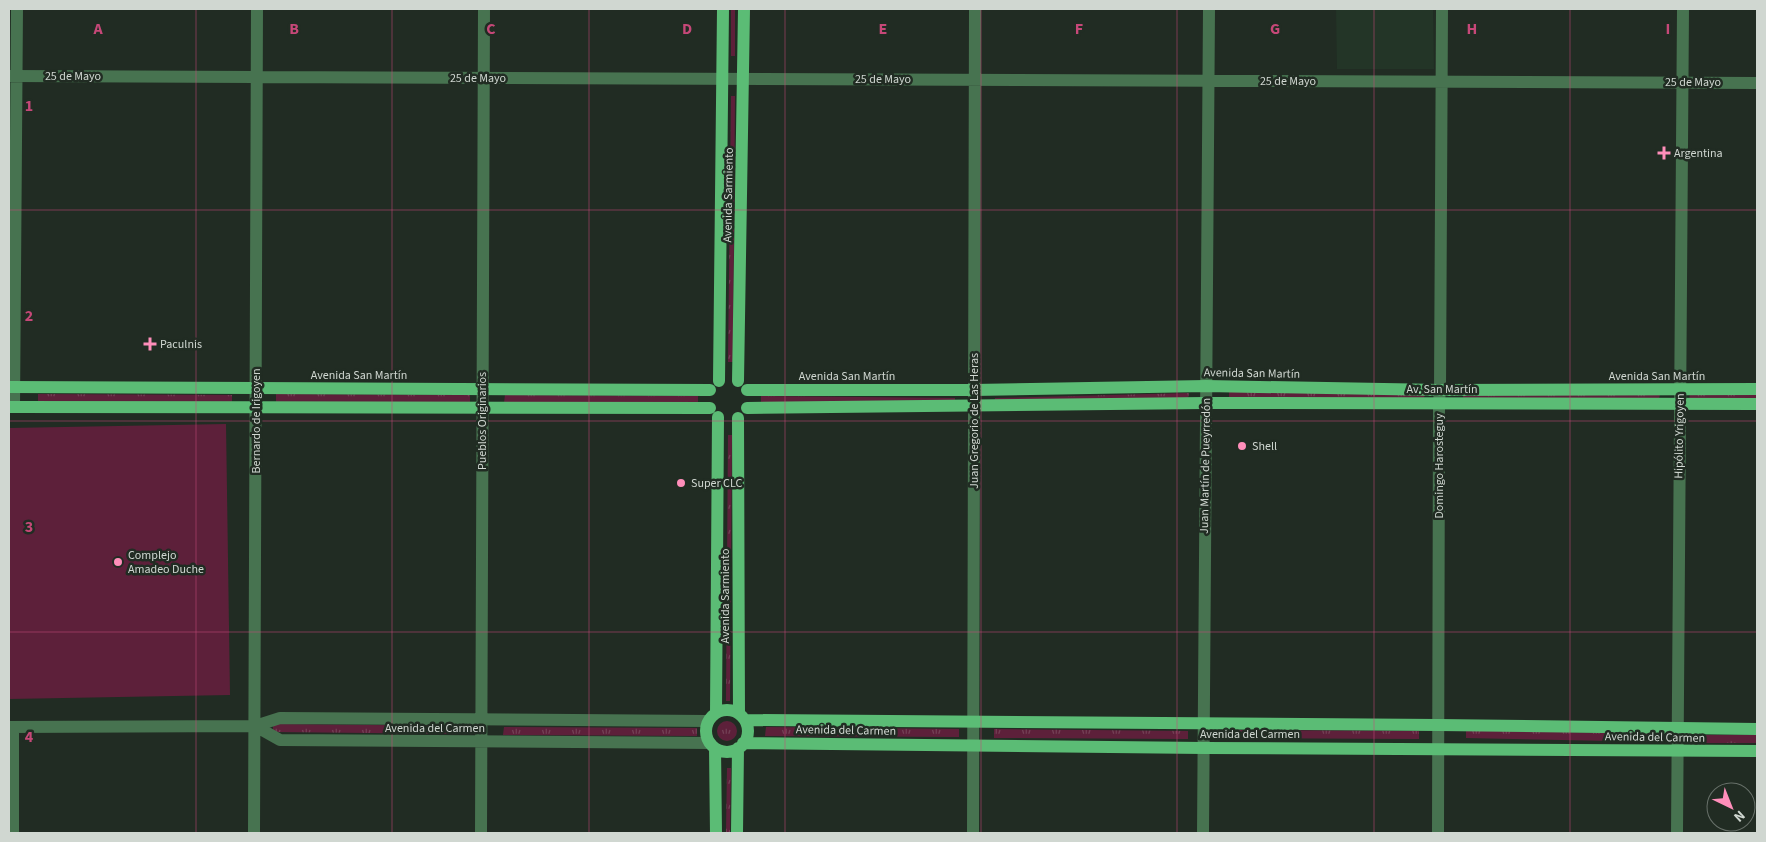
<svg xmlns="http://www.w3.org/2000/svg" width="1766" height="842" font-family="'Source Sans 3',sans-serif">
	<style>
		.built { fill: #233527 }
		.grass { fill: url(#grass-tufts) }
		.garden { fill: #5d203a }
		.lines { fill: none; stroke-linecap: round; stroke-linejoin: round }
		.minor { stroke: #477350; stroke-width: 12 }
		.major { stroke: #5bbc75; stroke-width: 12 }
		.grid { fill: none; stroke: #c64878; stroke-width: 1; stroke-opacity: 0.55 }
		.poi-dot { fill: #ff8eba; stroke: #212c23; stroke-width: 2 }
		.labels { text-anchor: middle; stroke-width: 5; stroke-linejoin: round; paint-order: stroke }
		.street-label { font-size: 12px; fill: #d0d7d1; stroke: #212c23 }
		.poi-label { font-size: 12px; fill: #d0d7d1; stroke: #212c23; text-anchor: start }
		.grid-label { font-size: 16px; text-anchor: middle; font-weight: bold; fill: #c64878; stroke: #212c23; stroke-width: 5; stroke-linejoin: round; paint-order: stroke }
	</style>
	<defs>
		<pattern id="grass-tufts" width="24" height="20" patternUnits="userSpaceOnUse" patternTransform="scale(1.25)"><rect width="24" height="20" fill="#5d203a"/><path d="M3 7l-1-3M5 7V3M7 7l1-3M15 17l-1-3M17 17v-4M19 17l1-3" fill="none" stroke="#734055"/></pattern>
	</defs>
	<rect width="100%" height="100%" fill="#212c23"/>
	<path class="built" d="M1336,9H1433L1434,69H1337Z"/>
	<path class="grass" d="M731,9H735V56H731Z
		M731,96H735L733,362H728Z
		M1229,391L1425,393L1424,398H1229Z
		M1189,393L1188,399L994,405L995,398Z
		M1757,393V400L1689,401L1690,394Z
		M38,394L232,395V403L38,402Z
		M276,394L470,395V403L276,402Z
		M1463,394H1660L1659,399H1463Z
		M505,395L698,396V405L504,403Z
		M761,396L955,398V406L761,404Z
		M728,435H732L730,701H726Z
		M717 731a10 10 0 1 1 20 0a10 10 0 1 1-20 0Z
		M273,724L467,726V734L273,732Z
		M504,727L697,728V736L503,735Z
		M766,727L959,729V737L765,736Z
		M994,729L1188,731V739L994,738Z
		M1226,730L1419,731V739L1225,738Z
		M1466,730L1662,734L1663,742L1466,738Z
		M1687,735H1757V743H1687Z
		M727,768H731L730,833H726Z"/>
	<path class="garden" d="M226,424L230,695L9,699V428Z"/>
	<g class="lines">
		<path class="minor" d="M9,76L1757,83
			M14,407L17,9
			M255,726L280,740L710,743
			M9,727L255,726L280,718L708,721
			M13,833V727
			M254,833L257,9
			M481,833L484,9
			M973,833L975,9
			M1203,833L1209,9
			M1438,833L1439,403L1440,390L1442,9
			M1677,833L1683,9"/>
		<path class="major" d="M719,381L723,9
			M738,381L744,9
			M9,387L710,390
			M747,390H973L1206,386L1440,390L1757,389
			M9,407L710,408
			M747,408L1205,403L1757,404
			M738,418L739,714
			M706 731a21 21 0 1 1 42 0a21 21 0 1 1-42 0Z
			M716,713L718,417
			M745,720L1438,725L1757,729
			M743,743L1204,748L1757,751
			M715,748L716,833
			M737,833L738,748"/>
	</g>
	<path class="grid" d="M196,9V833M392,9V833M589,9V833M785,9V833M981,9V833M1177,9V833M1374,9V833M1570,9V833M9,210H1757M9,421H1757M9,632H1757"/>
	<g class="poi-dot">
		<path d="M1661.5 145.5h5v5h5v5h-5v5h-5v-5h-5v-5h5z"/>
		<path d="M147.5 336.5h5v5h5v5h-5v5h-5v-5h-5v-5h5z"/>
		<circle cx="1242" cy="446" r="5"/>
		<circle cx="681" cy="483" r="5"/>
		<circle cx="118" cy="562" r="5"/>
	</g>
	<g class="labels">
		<g class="street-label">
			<text x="73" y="80">25 de Mayo</text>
			<text x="478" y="82">25 de Mayo</text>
			<text x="883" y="83">25 de Mayo</text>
			<text x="1288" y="85">25 de Mayo</text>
			<text x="1693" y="86">25 de Mayo</text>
			<text transform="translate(728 195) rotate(-89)" y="4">Avenida Sarmiento</text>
			<text transform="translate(1252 373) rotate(1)" y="4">Avenida San Martín</text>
			<text x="359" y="379">Avenida San Martín</text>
			<text x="847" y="380">Avenida San Martín</text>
			<text x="1657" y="380">Avenida San Martín</text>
			<text x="1442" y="393">Av. San Martín</text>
			<text transform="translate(256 421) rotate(-90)" y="4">Bernardo de Irigoyen</text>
			<text transform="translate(482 421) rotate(-90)" y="4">Pueblos Originarios</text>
			<text transform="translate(974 421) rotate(-90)" y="4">Juan Gregorio de Las Heras</text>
			<text transform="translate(1679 436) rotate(-89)" y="4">Hipólito Yrigoyen</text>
			<text transform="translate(1205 466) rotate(-89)" y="4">Juan Martín de Pueyrredón</text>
			<text transform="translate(1439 466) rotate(-90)" y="4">Domingo Harosteguy</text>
			<text transform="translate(725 596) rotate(-90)" y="4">Avenida Sarmiento</text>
			<text x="435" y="732">Avenida del Carmen</text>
			<text transform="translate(846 730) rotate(1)" y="4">Avenida del Carmen</text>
			<text x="1250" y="738">Avenida del Carmen</text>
			<text transform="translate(1655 737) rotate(1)" y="4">Avenida del Carmen</text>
		</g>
		<g class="poi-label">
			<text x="1674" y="157">Argentina</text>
			<text x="160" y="348">Paculnis</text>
			<text x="1252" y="450">Shell</text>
			<text x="691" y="487">Super CLC</text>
			<text x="128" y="559">Complejo<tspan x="128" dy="14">Amadeo Duche</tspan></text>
		</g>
	</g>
	<g class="grid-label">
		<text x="98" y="34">A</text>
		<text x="294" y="34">B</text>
		<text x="491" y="34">C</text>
		<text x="687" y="34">D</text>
		<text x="883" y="34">E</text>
		<text x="1079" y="34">F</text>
		<text x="1275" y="34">G</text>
		<text x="1472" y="34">H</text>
		<text x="1668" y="34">I</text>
		<text x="29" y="111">1</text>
		<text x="29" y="321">2</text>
		<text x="29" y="532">3</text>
		<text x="29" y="742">4</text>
	</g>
	<rect width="1766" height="842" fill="none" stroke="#d0d7d1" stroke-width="20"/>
	<g transform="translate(1731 807) rotate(137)"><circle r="24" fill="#212c23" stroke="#677069"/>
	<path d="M0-4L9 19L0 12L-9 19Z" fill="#ff8eba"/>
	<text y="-8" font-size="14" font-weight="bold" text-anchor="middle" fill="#d0d7d1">N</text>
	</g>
</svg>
